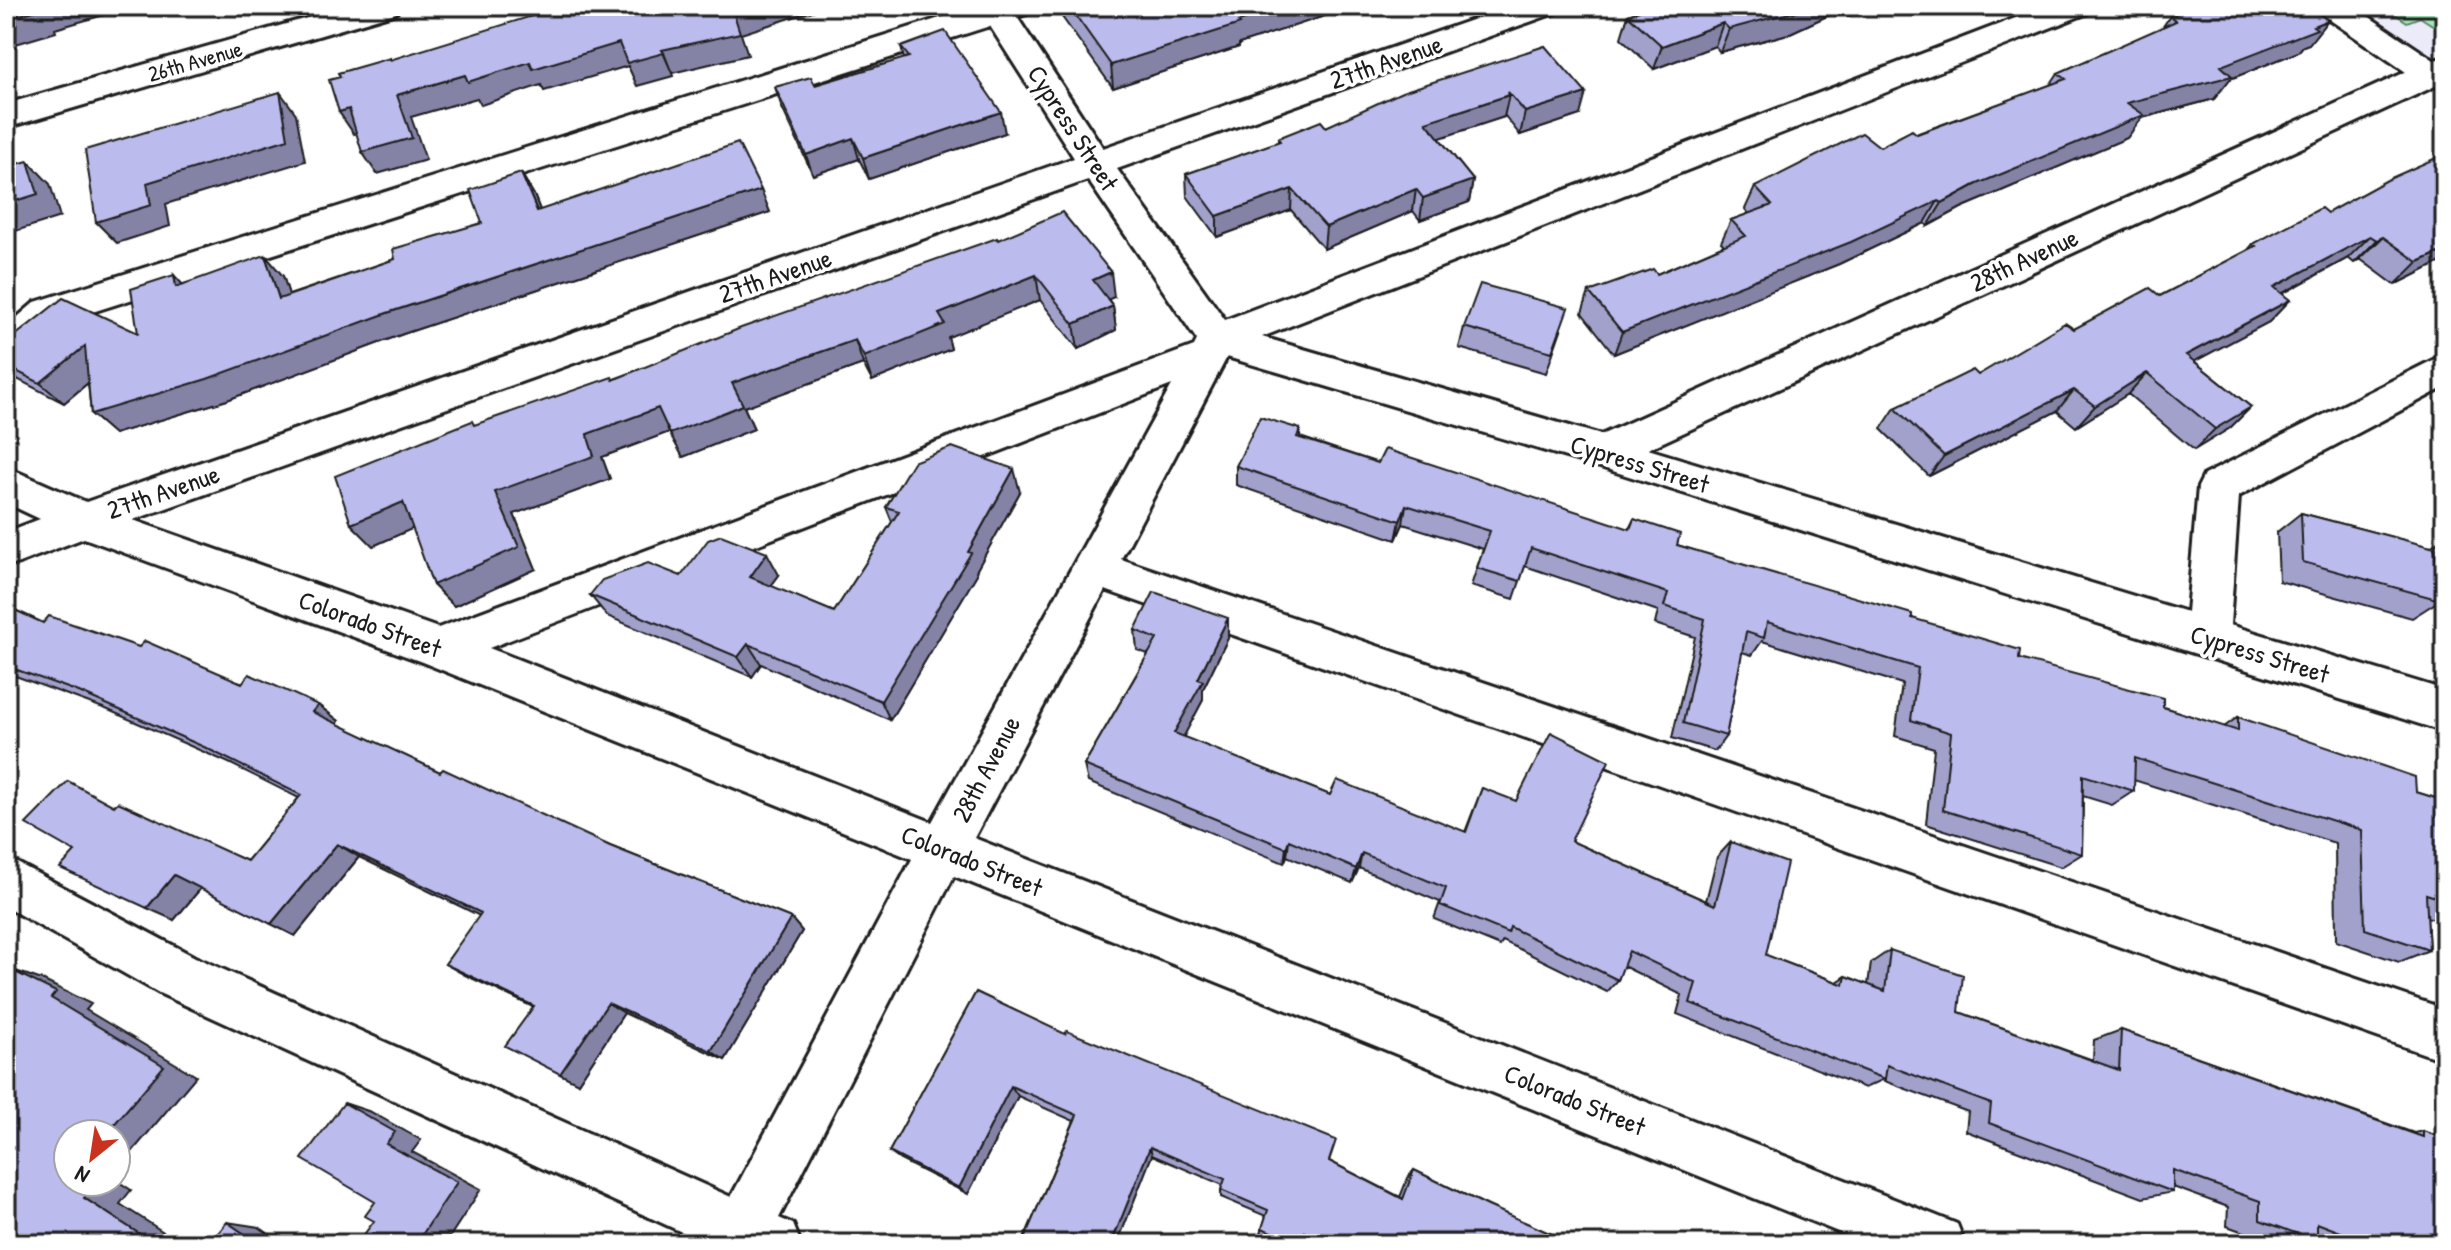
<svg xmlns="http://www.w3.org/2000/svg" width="2451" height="1250" font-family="'Patrick Hand',sans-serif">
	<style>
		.built { fill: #ebebfa }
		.green { fill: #a2e9b6; stroke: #5f8269; stroke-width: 2 }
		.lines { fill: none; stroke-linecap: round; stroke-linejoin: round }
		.minor-casing { stroke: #1c1c1c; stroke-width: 6 }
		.minor { fill: #fff; fill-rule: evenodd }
		.wall { fill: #a2a1cc; stroke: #1c1c1c; stroke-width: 2 }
		.shaded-wall { fill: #8483a6; stroke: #1c1c1c; stroke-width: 2 }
		.building { fill: #bcbbed; stroke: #1c1c1c; stroke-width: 2 }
		.labels { text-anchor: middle; stroke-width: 7; stroke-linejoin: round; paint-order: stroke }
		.far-street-label { font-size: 22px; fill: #1c1c1c; stroke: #fff }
		.street-label { font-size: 26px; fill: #1c1c1c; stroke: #fff }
	</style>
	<rect width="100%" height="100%" fill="#fff"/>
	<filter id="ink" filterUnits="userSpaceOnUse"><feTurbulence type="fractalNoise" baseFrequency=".0125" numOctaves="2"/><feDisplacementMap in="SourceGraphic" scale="16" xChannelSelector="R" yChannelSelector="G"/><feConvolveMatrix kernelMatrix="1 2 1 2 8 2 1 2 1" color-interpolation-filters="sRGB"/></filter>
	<g filter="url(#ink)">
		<path class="built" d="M2359,6H2445V51L2433,56Z"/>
		<path class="green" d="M2383,6H2443L2445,33L2420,17L2407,22Z"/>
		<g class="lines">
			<g class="minor-casing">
				<path id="minor" d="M349,6H401L396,13L6,128V104Z
					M978,6H1035L1030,13L1017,17L1103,148L1512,6H1560L1555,13L1117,169L1225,320L2047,6H2093L2088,13L1262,337L1601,435L2406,72L2320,13L2315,6H2353L2434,60L2445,57L2444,82L1648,449L2187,612L2198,487L2204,475L2445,354V387L2239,496L2230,625L2445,690V732L1603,468L1227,357L1121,559L2445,1009V1061L1105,590L974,838L1937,1216L1957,1224L1965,1244H1868L954,876L779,1218L793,1224L801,1244H708L159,993L6,907V857L195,957L731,1197L912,859L422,662L84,538L6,568V532L40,519L6,503V467L86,502L1074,158L990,26L61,322L20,360L6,365V327L35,302ZM1088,180L1197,340L1194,346L438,628L133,520ZM1172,385L932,822L489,648Z"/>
			</g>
			<use href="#minor" class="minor"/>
		</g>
		<path class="wall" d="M1058,6H1355L1239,44V47L1113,88L1062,17V11Z
			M1652,6H1871L1848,16L1840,10L1788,34L1720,52L1715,46L1654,69L1621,38L1628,15Z
			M2170,16L2328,20L2309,44L2303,46L2298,52L2230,79L2214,99L2142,118L2127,138L1961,208L1928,226L1925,223L1839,264L1614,354L1582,313L1589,292L1657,274L1724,245L1721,242L1731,220L1749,214L1745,209L1755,187L1880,147L2050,85L2058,73L2162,28Z
			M1545,46L1580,115L1520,135L1505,116L1504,117L1439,138L1473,180L1469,202L1420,220L1413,211L1324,249L1291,210L1217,237L1187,196L1186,174L1278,142V138L1326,127Z
			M901,47L1005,133L869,179L859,159L813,175L782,108L775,87L815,85L904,59Z
			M521,173L534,195L540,210L770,212L403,334L227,400L114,434L91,414L88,383L64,403L13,377L6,372V343L138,333L183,285L283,276L289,295L395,259L482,223Z
			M2327,213L2445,260L2395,285L2360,259L2354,263L2348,258L2282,294L2290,300L2269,322L2194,361L2251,407L2230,428L2194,450L2128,394L2076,427L2057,411L1929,476L1881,429L1895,408L1978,375L2074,329L2160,296L2247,251L2253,244Z
			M998,240L1114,297L1108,299L1113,306L1116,330L1078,349L1040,300L948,337L951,349L872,381L863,364L744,407L754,429L683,457L669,432L602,457L610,479L514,514L536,569L454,606L433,585L413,528L373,546L614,379Z
			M1464,327L1561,330L1546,373L1459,348Z
			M1300,429V437L1378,463L1629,529L1634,519L1677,545L1912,618L2019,659L2163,707L2224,727L2238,717L2416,792L2445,801V922L2427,917L2429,950L2399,962L2336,941L2335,843L2134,780V791L2112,805L2083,796L2082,854L2061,867L1926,824L1934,748L1895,736L1902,684L1762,641L1752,655L1742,652L1726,736L1715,751L1672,738L1695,637L1655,624L1658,611L1525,566L1514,599L1471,586L1483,549L1403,524L1396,540L1236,485V466Z
			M1020,492L976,571L977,574L890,720L761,664L752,677L607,616L590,595L681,576L779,575L771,586L834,612L892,522L886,507Z
			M2301,513L2430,547L2445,537V586L2438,580L2440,600L2412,618L2279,581L2277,532Z
			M6,606L43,623L318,705L339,721L337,724L440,772L610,846L791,918L802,931L725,1060L624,1013L578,1083L533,1007L465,975L445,964L480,916L359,857L295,936L201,888L174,920L115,805L247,861L299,798L229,763L106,709L10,674L6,679Z
			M1135,630L1228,638L1203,689V700L1183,737L1330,795L1465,832L1482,788L1571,841L1706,901L1717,857L1731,842L1766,955L1837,982L1846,976L1868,985L1871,963L1890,950L1959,1012L2093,1060L2094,1040L2121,1030L2414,1133L2423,1131L2445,1244H2323L2315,1241L2295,1244H2277L2227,1226L2228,1207L2173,1187V1192L2143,1198L1966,1131L1968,1112L1882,1080L1865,1088L1677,1014L1682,995L1623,966L1618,980L1607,992L1503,941L1500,946L1434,919L1440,902L1359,868L1352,883L1287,856L1284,863L1088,782L1084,765L1148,654L1137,650Z
			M976,992L1329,1161L1400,1197L1408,1177L1414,1170L1488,1206L1574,1244H1316L1303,1238L1301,1244H1285L1261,1233L1266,1216L1221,1197V1190L1223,1185L1152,1155L1117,1244H1022L1074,1121L1018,1096L968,1194L900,1160L889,1152Z"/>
		<path class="shaded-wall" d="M36,6H135L55,29L56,32L6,47V19Z
			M749,6H828L741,34L748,55L672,73L662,50L733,11Z
			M1286,6H1355L1239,44V47L1113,88L1111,65Z
			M1808,6H1842L1840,10L1788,34L1720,52L1729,29Z
			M1852,6H1871L1848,16Z
			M2328,20L2309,44L2303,46L2298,52L2230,79L2214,99L2142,118L2127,138L1961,208L1928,226L1942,203L2127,103Z
			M1723,23L1715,46L1654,69L1662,46Z
			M619,43L664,53L673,76L637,86L628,66L544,91L541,85L481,105L477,98L411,117L426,160L377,174L362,152L397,95L465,75Z
			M280,92L296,114L305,161L166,204L170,226L117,243L96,222L147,183Z
			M1586,93L1580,115L1520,135L1525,112Z
			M1509,95L1504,117L1422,144L1426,122Z
			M349,109L364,131L354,134L339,112Z
			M1001,112L1005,133L869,179L863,158Z
			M853,138L859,159L813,175L806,155Z
			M28,161L50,184L60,217L6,234V204Z
			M521,173L534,195L549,233L537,211Z
			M1473,180L1469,202L1420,220L1423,198Z
			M1292,189L1291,210L1217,237V216Z
			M1416,189L1413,211L1324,249L1326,227Z
			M761,190L770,212L403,334L227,400L114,434L91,414L387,313Z
			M1938,201L1925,223L1839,264L1614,354L1622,332Z
			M2370,236L2348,258L2253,309L2274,287Z
			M2383,237L2360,259L2354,263L2377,240Z
			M2445,250V260L2395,285L2418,262Z
			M265,255L283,276L297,320L279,299Z
			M1111,272L1114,297L1096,305L1093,280Z
			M174,275L194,297L176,287Z
			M1036,275L1040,300L948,337L951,349L872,381L864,357L939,314Z
			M2290,300L2269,322L2167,376L2186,355Z
			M1113,306L1116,330L1078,349L1074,324Z
			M855,340L863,364L744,407L754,429L683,457L670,434L732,383Z
			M85,346L108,366L64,403L40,383Z
			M2147,373L2128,394L2076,427L2095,406Z
			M2074,390L2057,411L1929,476L1944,456Z
			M2251,407L2230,428L2194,450L2215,429Z
			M658,408L672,431L602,457L610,479L514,514L536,569L454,606L433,585L495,492L587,434Z
			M1014,469L1020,492L976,571L977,574L890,720L881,701L968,552Z
			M403,502L423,524L373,546L351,524Z
			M1406,505L1403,524L1396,540L1400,521Z
			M767,553L779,575L762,598L750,577Z
			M1228,618V638L1203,689V700L1176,751L1174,733L1198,679Z
			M748,644L761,664L752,677L738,657Z
			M318,705L339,721L334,728L312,712Z
			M1289,840L1287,856L1284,863L1286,848Z
			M337,844L359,857L295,936L271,924Z
			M1362,853L1359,868L1352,883L1356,869Z
			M174,875L201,888L174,920L147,908Z
			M791,918L802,931L725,1060L711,1051Z
			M7,968L42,980L91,1004L86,1010L196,1076L116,1171V1134H106L51,998Z
			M608,1003L624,1013L578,1083L560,1074Z
			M1011,1086L1018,1096L968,1194L959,1188Z
			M344,1103L371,1112L421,1140L412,1152L481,1189L445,1244H416L386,1144Z
			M1150,1147L1152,1155L1117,1244H1111Z
			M116,1180L131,1190L120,1204L182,1244H155L84,1198L94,1182H116Z
			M227,1222L259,1227L283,1244H259Z"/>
		<path class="building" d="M6,6H38H36L37,10L6,19Z
			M564,6H749L733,11L740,33L662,50L664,53L627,63L619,43L533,69L530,62L468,82L465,75L397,95L412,138L362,152L349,109L339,112L329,80L340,77L338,73L390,58V60Z
			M1069,6H1286L1238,22L1240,24L1111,65Z
			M1652,6H1808L1797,11L1729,29L1723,23L1662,46L1628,15Z
			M2198,6H2307L2328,20L2313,26L2317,29L2221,66L2232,76L2127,103L2144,115L1975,185L1942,203L1938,201L1851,242L1622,332L1589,292L1653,269L1657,274L1746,236L1731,220L1772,205L1755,187L1862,133L1880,147L1912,130L1917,134L2066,79L2058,73L2176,21L2170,16Z
			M945,31L1001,112L863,158L853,138L806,155L775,87L811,77L815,85L909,57L901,47Z
			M1545,46L1586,93L1525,112L1508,92L1509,95L1426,122L1473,180L1423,198L1416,189L1326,227L1292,189L1217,216L1186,174L1280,141L1278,138L1321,121L1326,127L1402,92Z
			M280,92L288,139L147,183L151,205L96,222L85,150Z
			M738,143L761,190L387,313L207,379L91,414L85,346L40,383L6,366V343L63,298L138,333L131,289L174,275L176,287L265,255L279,299L395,259L393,249L482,223L470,190L521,173L537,211Z
			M2445,154V250L2418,262L2383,237L2377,240L2370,236L2274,287L2290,300L2186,355L2251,407L2215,429L2147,373L2095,406L2074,390L1944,456L1895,408L1973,370L1978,375L2065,323L2074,329L2150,288L2160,296L2256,246L2253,244L2321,208L2327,213L2389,179Z
			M28,161L38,194L6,204V167Z
			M1062,212L1111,272L1093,280L1113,306L1074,324L1036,275L939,314L945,324L864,357L855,340L732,383L743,405L670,434L658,408L587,434L594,456L495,492L519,547L433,585L403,502L351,524L335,476L472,421L474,425L612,377L613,380L741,328L997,238L998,240Z
			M1480,284L1568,308L1552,352L1464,327Z
			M1260,417L1300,429L1297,437L1378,463L1385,449L1630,529L1634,519L1680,534L1677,545L1912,614V618L2020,650L2019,659L2163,698V707L2238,731V717L2415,777L2416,792L2445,801V900L2426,894L2429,950L2365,929L2362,830L2135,758L2134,791L2083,775L2082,854L1943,810L1951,733L1911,720L1918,668L1767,622L1764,638L1746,632L1726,736L1683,723L1705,619L1664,606L1668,593L1531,548L1520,581L1477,568L1490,531L1406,505L1400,521L1236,466Z
			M952,447L1014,469L968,552L971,553L881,701L748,644L738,657L590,595L602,580L648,563L681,576L708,540L721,535L767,553L750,577L834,612L899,511L886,507L913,462Z
			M2301,513L2435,548L2440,600L2303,562Z
			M1154,592L1228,618L1198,679L1203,681L1174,733L1330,795L1337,780L1466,832L1482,788L1516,801L1551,732L1609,761L1571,841L1715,905L1731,842L1787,863L1766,955L1844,985L1846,976L1885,991L1890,950L1963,975L1959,1012L2119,1070L2121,1030L2423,1137V1131L2445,1139V1244H2372L2317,1223V1241L2260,1220V1201L2173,1170V1192L1989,1123L1991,1104L1887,1065L1885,1079L1690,1003L1696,983L1629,951L1618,980L1510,927L1508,933L1440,905L1446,888L1362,853L1356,869L1289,840L1286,848L1084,765L1157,639L1135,630Z
			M6,606L43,623L49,616L139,647L145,641L242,683L249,674L318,705L312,712L440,772L443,769L610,846L791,918L711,1051L608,1003L560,1074L505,1046L534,1006L445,964L481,913L337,844L271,924L174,875L147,908L60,868L75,852L26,824L68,781L114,806L118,802L247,861L301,795L204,747L79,692L6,666Z
			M7,968L56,992L51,998L164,1066L106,1134H68V1182L96,1183L84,1198L155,1244H6Z
			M976,992L1065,1034L1067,1031L1336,1140L1329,1161L1403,1199L1414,1170L1488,1206L1574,1244H1329L1305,1232L1301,1244H1298L1262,1228L1268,1210L1221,1190L1225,1179L1150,1147L1111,1244H1022L1077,1115L1011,1086L959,1188L889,1152Z
			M344,1103L395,1132L386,1144L457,1182L416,1244H357L374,1221L365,1216L375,1202L302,1159Z
			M227,1222L259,1244H209Z"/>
	</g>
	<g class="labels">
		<g class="far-street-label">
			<text transform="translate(195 61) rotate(-16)" y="8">26th Avenue</text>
		</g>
		<g class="street-label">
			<text transform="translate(1386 62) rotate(-19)" y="9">27th Avenue</text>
			<text transform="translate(1073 128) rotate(57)" y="9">Cypress Street</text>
			<text transform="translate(2024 260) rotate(-25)" y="9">28th Avenue</text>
			<text transform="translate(775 276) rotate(-19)" y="9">27th Avenue</text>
			<text transform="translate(1640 464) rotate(17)" y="9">Cypress Street</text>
			<text transform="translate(163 492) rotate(-19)" y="9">27th Avenue</text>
			<text transform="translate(370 624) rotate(20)" y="9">Colorado Street</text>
			<text transform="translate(2260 654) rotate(17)" y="9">Cypress Street</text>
			<text transform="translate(986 769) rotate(-62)" y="9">28th Avenue</text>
			<text transform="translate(972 861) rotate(22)" y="9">Colorado Street</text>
			<text transform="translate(1575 1100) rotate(22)" y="9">Colorado Street</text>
		</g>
	</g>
	<rect width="2451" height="1250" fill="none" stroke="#fff" stroke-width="32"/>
	<rect x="16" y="16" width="2419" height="1218" fill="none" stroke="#1c1c1c" stroke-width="3" filter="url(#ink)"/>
	<g transform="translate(92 1158) rotate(210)"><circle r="38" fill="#ffffff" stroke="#a4a4a4" stroke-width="2"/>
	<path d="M0-6L14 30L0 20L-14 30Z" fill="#c8321e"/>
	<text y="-12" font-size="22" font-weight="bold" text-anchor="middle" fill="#1c1c1c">N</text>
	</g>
</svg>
